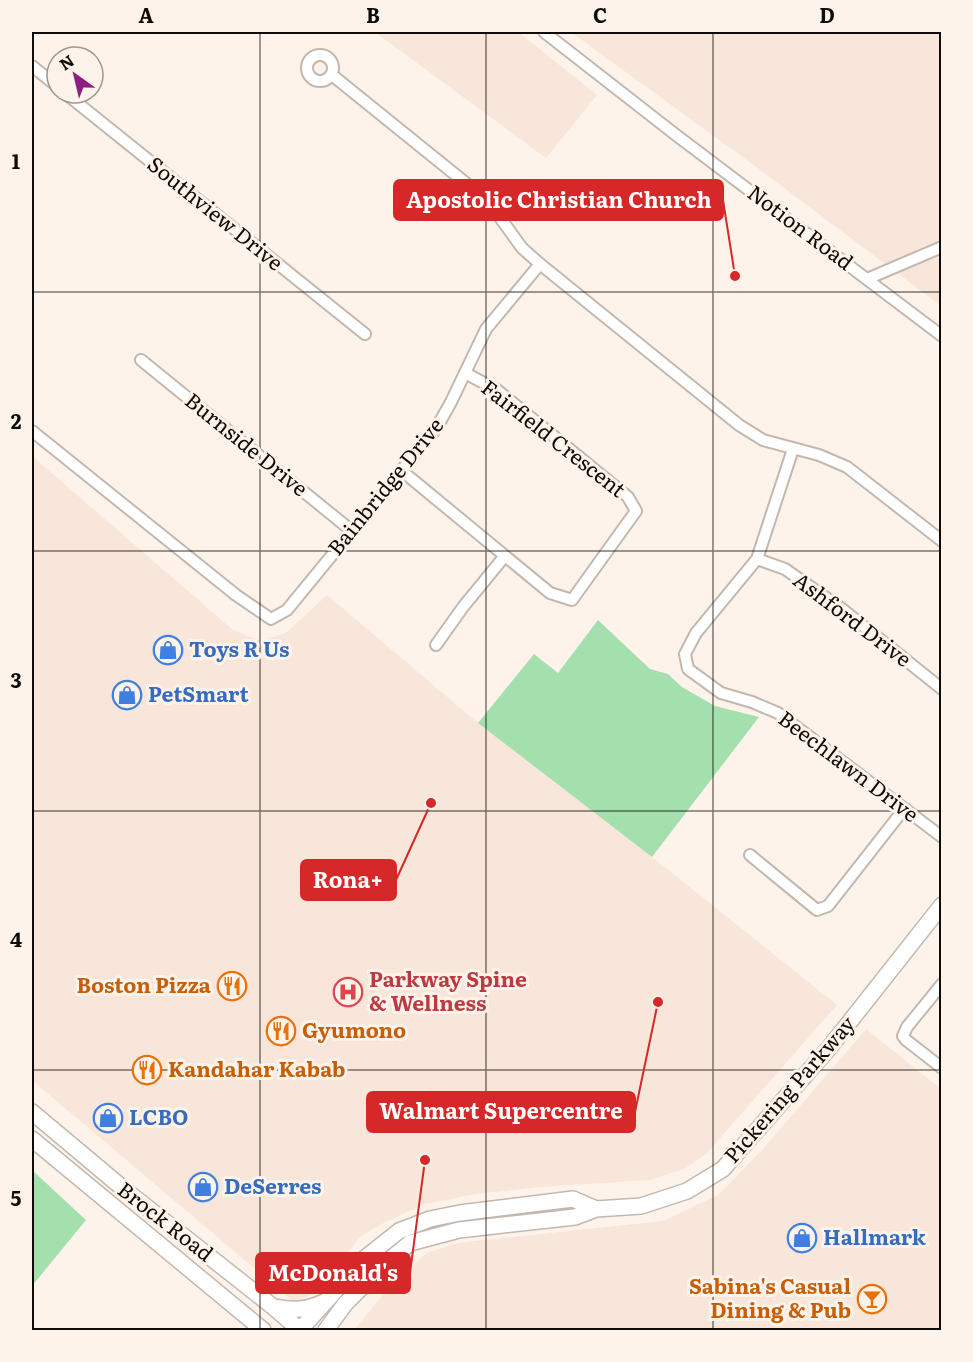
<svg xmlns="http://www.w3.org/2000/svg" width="973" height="1362" font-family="Literata,serif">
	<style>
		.built { fill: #f7e6d9 }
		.green { fill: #a4e0ae }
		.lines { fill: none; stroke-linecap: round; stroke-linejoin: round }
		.street-casing { stroke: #c3b8b0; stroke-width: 14 }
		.secondary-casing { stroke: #c3b8b0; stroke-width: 18 }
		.street { stroke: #fff; stroke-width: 10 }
		.secondary { stroke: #fff; stroke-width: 15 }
		.grid { fill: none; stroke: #0f0b08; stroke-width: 1.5; stroke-opacity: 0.55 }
		.labels { text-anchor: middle; stroke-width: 6; stroke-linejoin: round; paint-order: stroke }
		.street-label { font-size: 21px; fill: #0f0b08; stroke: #fef3ea }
		.shop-label { font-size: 21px; font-weight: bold; fill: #366cbe; stroke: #fef3ea; text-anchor: start }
		.health-label { font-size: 21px; font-weight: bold; fill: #be3a42; stroke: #fef3ea; text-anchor: start }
		.food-label { font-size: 21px; font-weight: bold; fill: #c56008; stroke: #fef3ea; text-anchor: end }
		.leader { fill: none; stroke: #d62828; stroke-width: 2 }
		.callout-dot { fill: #d62828; stroke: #fef3ea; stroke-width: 2 }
		.callout { fill: #d62828; stroke: #d62828; stroke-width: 2 }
		.callout-label { font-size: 22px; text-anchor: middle; font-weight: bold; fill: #fff }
		.neatline { fill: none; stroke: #0f0b08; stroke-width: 2 }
		.grid-label { font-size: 20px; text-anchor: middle; font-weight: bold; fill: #0f0b08 }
	</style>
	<rect width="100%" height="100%" fill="#fef3ea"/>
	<path class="built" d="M375,32H518L597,95L546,158Z
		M571,32H941V306L759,169Z
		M32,456L233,630L261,641L286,633L327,595L478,723L652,857L837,1005L706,1154L684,1169L650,1180L540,1187L476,1194L425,1204L387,1221L361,1236L314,1293L294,1302L32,1080Z
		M866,1029L941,1089V1330H354L400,1275L414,1277L407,1270L427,1253L456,1243L663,1221L718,1195L764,1148Z"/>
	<path class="green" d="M598,620L650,669L668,674L682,687L715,706L759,717L652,857L478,723L534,654L558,673Z
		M32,1170L86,1220L32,1286Z"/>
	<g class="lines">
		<g class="street-casing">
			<path id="street" d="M544,32L676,135L942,336
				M307 68a13 13 0 1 1 26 0a13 13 0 1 1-26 0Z
				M32,66L57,86
				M332,75L488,201L522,248L540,264
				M65,93L365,334
				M867,279L942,247
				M141,360L352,531
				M32,431L236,595L271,619L287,610L437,427L451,402L486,329L540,264L739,425L763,440L819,455L847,467L942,541
				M793,449L757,559L696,633L685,654L688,669L721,693L752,702L778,713L942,837
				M402,471L550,593L572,600L636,511L628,497L497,390L465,373
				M757,559L785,569L842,609L942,689
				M436,645L463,607L504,557
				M750,855L817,910L828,906L904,809
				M942,984L907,1027L903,1036L906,1040L942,1068"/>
		</g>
		<g class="secondary-casing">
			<path id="secondary" d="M32,1112L125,1190L272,1306L300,1330
				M32,1139L263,1330
				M275,1307C294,1311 306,1310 324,1302
				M300,1330L365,1258L399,1231L430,1219L460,1213L573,1199L596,1209
				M326,1330L345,1304L389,1260L410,1243L459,1230L575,1217L596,1209L641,1206L687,1191L723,1169L829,1048L942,905"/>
		</g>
		<use href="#street" class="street"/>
		<use href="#secondary" class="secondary"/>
	</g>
	<path class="grid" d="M260,32V1330M486,32V1330M713,32V1330M32,292H942M32,551H942M32,811H942M32,1070H942"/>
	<defs>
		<g id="shop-ring" transform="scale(1.5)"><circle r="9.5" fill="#fef3ea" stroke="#3f7fe0" stroke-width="1.5"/><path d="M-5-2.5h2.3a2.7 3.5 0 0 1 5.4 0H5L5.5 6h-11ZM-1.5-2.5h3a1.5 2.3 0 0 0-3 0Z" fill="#3f7fe0"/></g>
		<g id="restaurant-ring" transform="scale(1.5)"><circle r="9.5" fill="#fef3ea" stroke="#e8710a" stroke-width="1.5"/><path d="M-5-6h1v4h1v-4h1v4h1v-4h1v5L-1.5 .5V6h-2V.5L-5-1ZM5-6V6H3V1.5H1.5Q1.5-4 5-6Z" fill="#e8710a"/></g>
		<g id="hospital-ring" transform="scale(1.5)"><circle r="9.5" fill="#fef3ea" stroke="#e0444e" stroke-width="1.5"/><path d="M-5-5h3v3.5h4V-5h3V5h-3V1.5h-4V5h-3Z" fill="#e0444e"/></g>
		<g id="bar-ring" transform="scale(1.5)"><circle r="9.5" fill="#fef3ea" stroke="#e8710a" stroke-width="1.5"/><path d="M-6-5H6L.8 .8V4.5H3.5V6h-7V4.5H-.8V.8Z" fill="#e8710a"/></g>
	</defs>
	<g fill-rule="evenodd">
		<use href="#shop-ring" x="168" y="650"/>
		<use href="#shop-ring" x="127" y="695"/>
		<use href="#restaurant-ring" x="232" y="986"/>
		<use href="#hospital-ring" x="348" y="992"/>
		<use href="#restaurant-ring" x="281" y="1031"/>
		<use href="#restaurant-ring" x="147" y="1070"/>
		<use href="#shop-ring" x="108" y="1118"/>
		<use href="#shop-ring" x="203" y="1187"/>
		<use href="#shop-ring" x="802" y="1238"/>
		<use href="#bar-ring" x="872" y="1299"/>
	</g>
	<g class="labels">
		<g class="street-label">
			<text transform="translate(215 214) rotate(39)" y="7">Southview Drive</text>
			<text transform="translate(800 228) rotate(37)" y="7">Notion Road</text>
			<text transform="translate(553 439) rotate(38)" y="7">Fairfield Crescent</text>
			<text transform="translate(246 445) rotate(39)" y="7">Burnside Drive</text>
			<text transform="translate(386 487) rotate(-51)" y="7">Bainbridge Drive</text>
			<text transform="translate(852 620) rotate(37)" y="7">Ashford Drive</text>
			<text transform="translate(848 767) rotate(37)" y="7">Beechlawn Drive</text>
			<text transform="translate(790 1090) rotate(-49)" y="7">Pickering Parkway</text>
			<text transform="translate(165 1222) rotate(38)" y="7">Brock Road</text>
		</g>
		<g class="shop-label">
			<text x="189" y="657">Toys R Us</text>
			<text x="148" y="702">PetSmart</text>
			<text x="129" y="1125">LCBO</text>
			<text x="224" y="1194">DeSerres</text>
			<text x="823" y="1245">Hallmark</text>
		</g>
		<g class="health-label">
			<text x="369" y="987">Parkway Spine<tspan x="369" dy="24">&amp; Wellness</tspan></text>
		</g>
		<g class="food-label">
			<text x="211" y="993">Boston Pizza</text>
			<text x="302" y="1038" text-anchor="start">Gyumono</text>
			<text x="168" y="1077" text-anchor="start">Kandahar Kabab</text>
			<text x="851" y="1294">Sabina's Casual<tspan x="851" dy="24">Dining &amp; Pub</tspan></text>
		</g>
	</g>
	<path class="leader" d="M735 276L723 200M431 803L396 880M658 1002L635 1112M425 1160L410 1273"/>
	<g class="callout-dot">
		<circle cx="735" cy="276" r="6"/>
		<circle cx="431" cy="803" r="6"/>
		<circle cx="658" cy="1002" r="6"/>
		<circle cx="425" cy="1160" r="6"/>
	</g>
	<g class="callout">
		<rect x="394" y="180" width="329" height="40" rx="6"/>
		<rect x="301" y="860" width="95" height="40" rx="6"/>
		<rect x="367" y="1092" width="268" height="40" rx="6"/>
		<rect x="256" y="1253" width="154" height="40" rx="6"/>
	</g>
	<g class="callout-label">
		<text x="559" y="208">Apostolic Christian Church</text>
		<text x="348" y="888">Rona+</text>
		<text x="501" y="1119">Walmart Supercentre</text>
		<text x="333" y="1281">McDonald's</text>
	</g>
	<rect width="973" height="1362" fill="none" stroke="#fef3ea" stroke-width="66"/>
	<g transform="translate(75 75) rotate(326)"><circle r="28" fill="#fef3ea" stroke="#9e9690" stroke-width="1.5"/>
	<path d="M0-4.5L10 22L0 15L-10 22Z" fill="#8d1d7f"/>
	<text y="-9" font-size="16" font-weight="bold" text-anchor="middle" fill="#0f0b08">N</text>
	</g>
	<rect x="33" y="33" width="907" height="1296" class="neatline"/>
	<g class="grid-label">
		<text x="146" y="23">A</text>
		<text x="373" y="23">B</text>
		<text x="600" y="23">C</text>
		<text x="827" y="23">D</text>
		<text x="16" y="169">1</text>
		<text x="16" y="429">2</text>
		<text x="16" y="688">3</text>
		<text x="16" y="947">4</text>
		<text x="16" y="1206">5</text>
	</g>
</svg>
